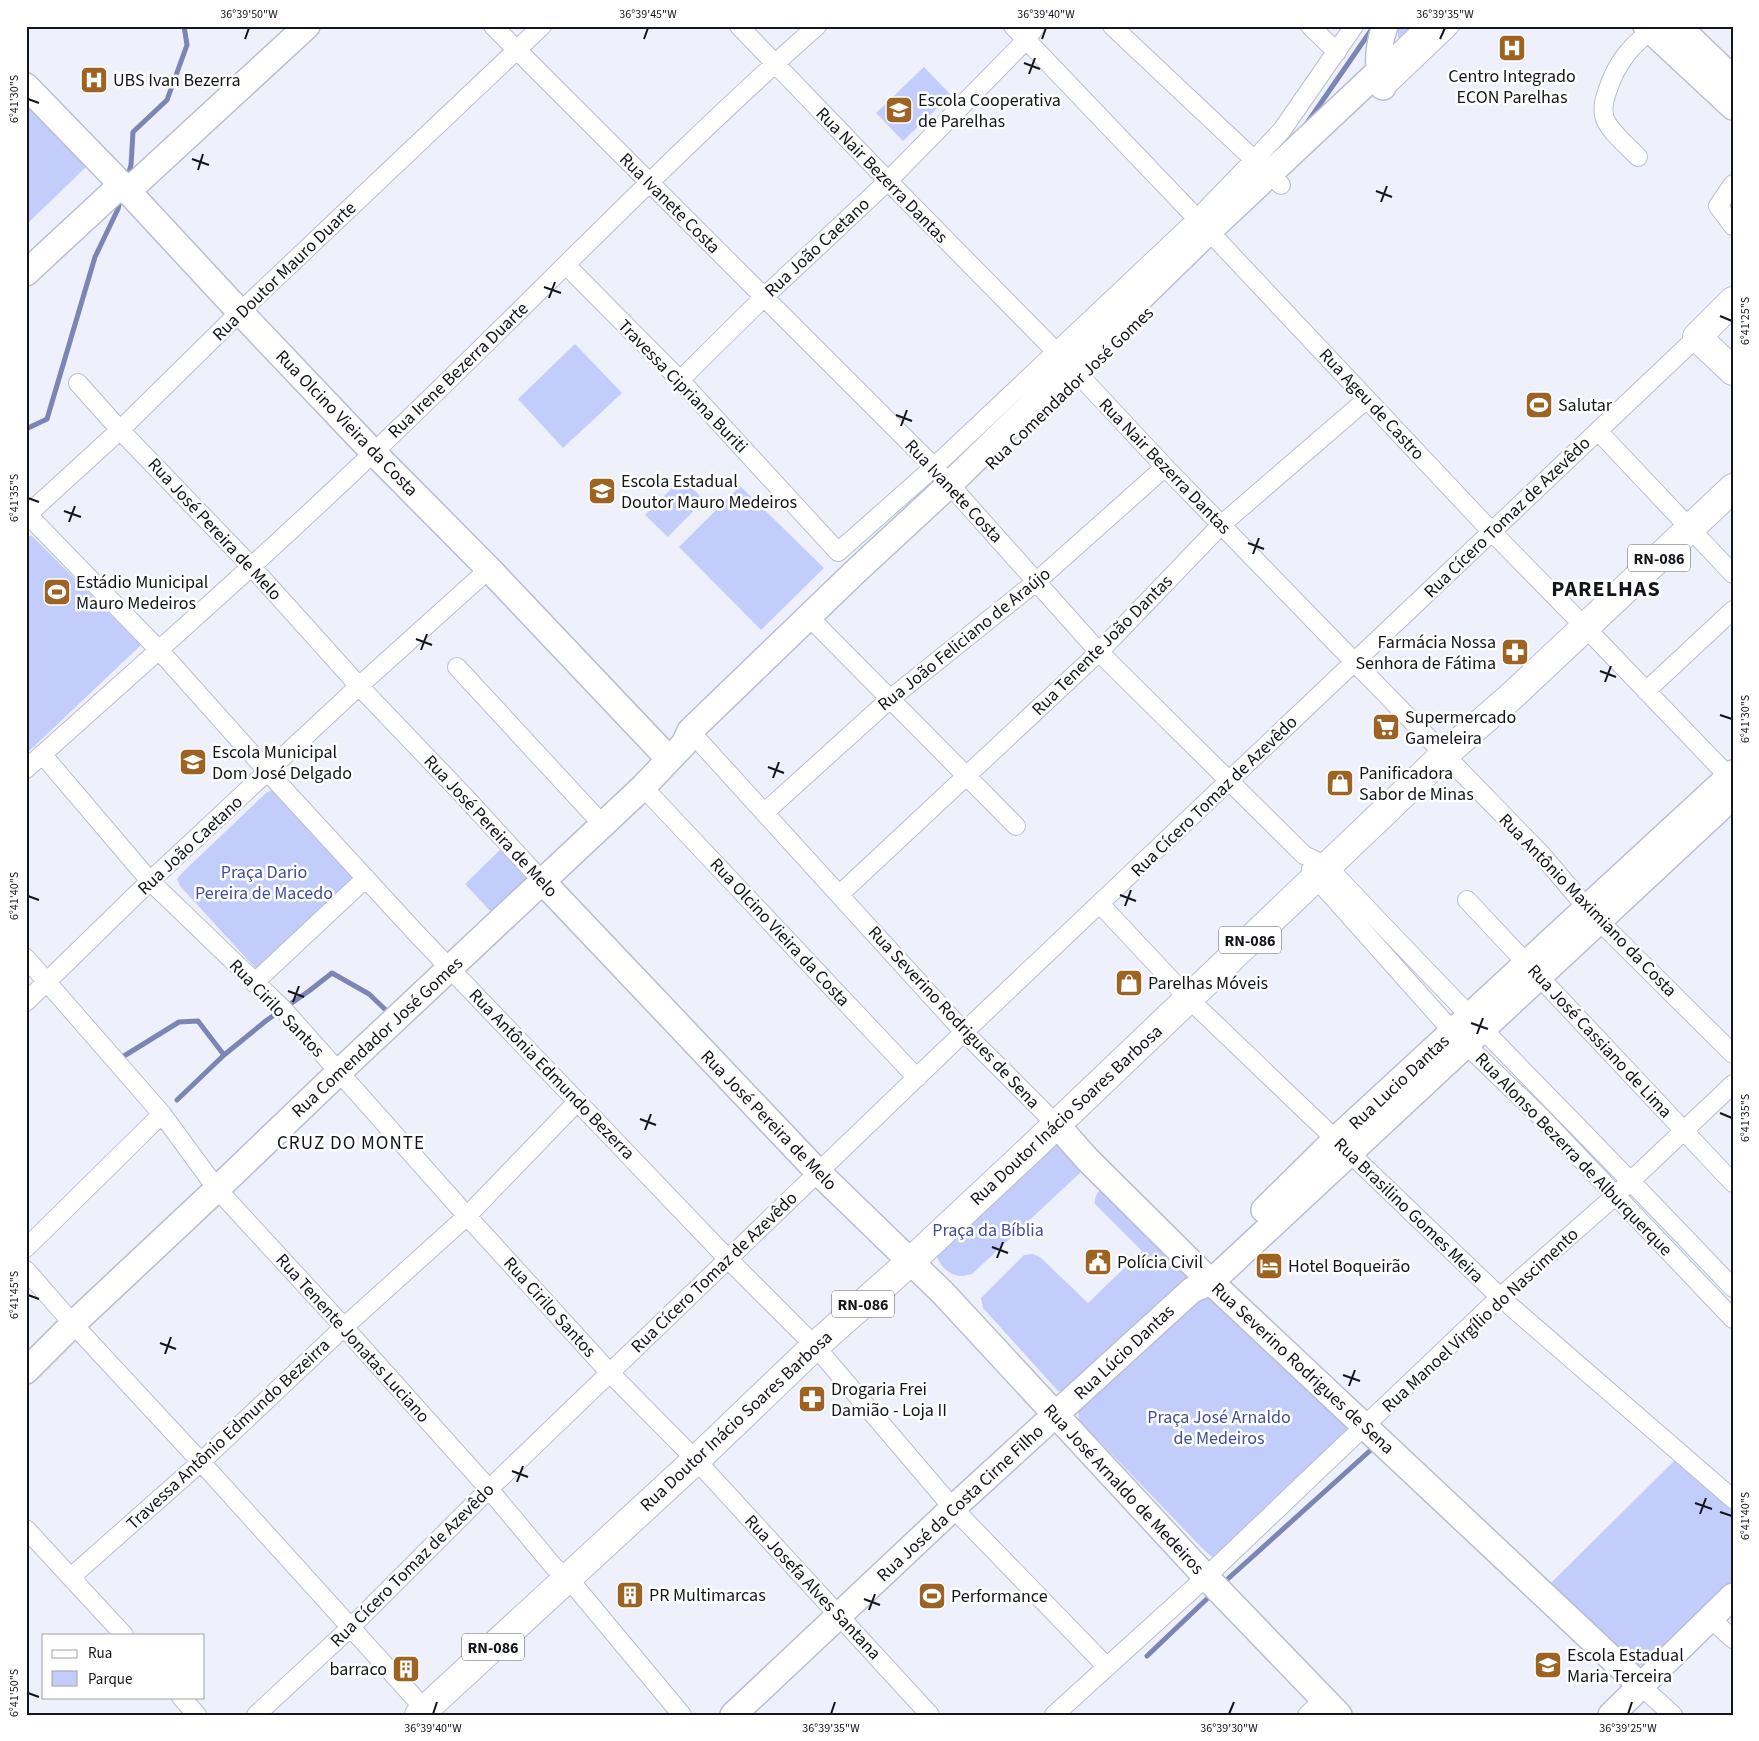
<svg xmlns="http://www.w3.org/2000/svg" width="1759" height="1741" font-family="'Source Sans 3',sans-serif">
	<style>
		.green { fill: #c2cdfc }
		.lines { fill: none; stroke-linecap: round; stroke-linejoin: round }
		.stream { stroke: #7b86b5; stroke-width: 5 }
		.street-casing { stroke: #b9bed0; stroke-width: 20 }
		.secondary-casing { stroke: #b9bed0; stroke-width: 28 }
		.primary-casing { stroke: #b9bed0; stroke-width: 30 }
		.street { stroke: #fff; stroke-width: 18 }
		.secondary { stroke: #fff; stroke-width: 25 }
		.primary { stroke: #fff; stroke-width: 28 }
		.ticks { fill: none; stroke: #14161c; stroke-width: 2 }
		.labels { text-anchor: middle; stroke-width: 5; stroke-linejoin: round; paint-order: stroke }
		.shield { fill: #fff; stroke: #5a5c60; stroke-width: 1 }
		.shield-label { font-size: 16px; font-weight: bold; fill: #14161c }
		.poi-label { font-size: 18px; fill: #14161c; stroke: #fff; text-anchor: start }
		.street-label { font-size: 18px; fill: #14161c; stroke: #fff }
		.park-label { font-size: 18px; fill: #434e9b; stroke: #fff }
		.neighbourhood-label { font-size: 19px; letter-spacing: 1px; fill: #14161c; stroke: #fff }
		.district-label { font-size: 22px; font-weight: bold; letter-spacing: 1px; fill: #14161c; stroke: #fff }
		.neatline { fill: none; stroke: #14161c; stroke-width: 2 }
		.ticks-label { font-size: 12px; text-anchor: middle; fill: #14161c }
	</style>
	<rect width="100%" height="100%" fill="#eef1fc"/>
	<path class="green" d="M1398,26H1423L1406,43L1398,37Z
		M924,67L951,95L903,141L876,113Z
		M26,100L88,165L26,225Z
		M575,344L622,393L563,448L518,399Z
		M682,478L704,500L668,537L645,515Z
		M740,486L824,568L761,630L679,547Z
		M31,535L141,645L26,754V539Z
		M274,789L356,877L257,970L180,886L177,879L183,872L266,793Z
		M505,845L533,877L493,914L465,884Z
		M1057,1137L1083,1167L1080,1173L972,1274C967,1275 961,1277 956,1275C946,1273 936,1261 936,1251Z
		M1107,1185L1191,1275L1065,1392L1058,1391L983,1308L981,1298L1024,1255L1033,1254L1040,1257L1088,1303L1142,1251L1095,1204C1094,1194 1099,1191 1107,1185Z
		M1210,1294L1356,1430L1221,1557H1212L1204,1550L1079,1420L1078,1411L1087,1400L1201,1300Z
		M1677,1458L1733,1511V1583L1650,1665H1639L1550,1584Z"/>
	<g class="lines">
		<path class="stream" d="M1305,126L1374,26
			M127,180L131,165L133,132L167,100L187,45L184,26
			M26,429L47,419L95,257L118,209L121,197
			M124,1056L179,1022L198,1021L224,1055L267,1020L309,991L332,973L369,994L391,1015
			M177,1100L224,1055
			M1221,1585L1373,1448
			M1147,1656L1212,1594"/>
		<g class="street-casing">
			<path id="street" d="M493,26L934,467L1099,652L1304,855L1327,866C1460,1009 1599,1146 1733,1288
				M739,26L888,181L1081,377L1165,467L1542,855L1592,914L1733,1054
				M1013,26L1205,227L1492,532L1585,627L1733,781
				M1112,26L1281,185
				M1310,26L1337,52
				M1378,72L1426,26
				M1383,90L1450,26
				M1638,157C1628,146 1611,133 1605,119C1602,110 1604,100 1607,92C1616,63 1632,43 1658,26
				M1733,184L1718,206L1733,226
				M566,265L680,380L838,552L934,467L1197,219L1254,160L1282,130L1354,26
				M680,380L764,297L888,181L1026,40L1036,26
				M78,383L120,430L251,566L359,686L466,798L542,881
				M1598,431L1733,574
				M26,513L159,650L268,772L416,933L728,1259L815,1346L953,1508L1106,1666
				M26,516L120,430L240,312L542,26
				M809,617L1016,826
				M457,667L603,825
				M1646,691L1733,610
				M690,731L964,1032L1056,1124
				M42,754L150,881L283,1009L467,1216L610,1373L696,1460L930,1715
				M26,769C143,664 260,561 373,453C522,312 663,162 817,26
				M643,787L917,1078
				M765,812L890,699L1037,581L1165,467
				M1311,869L1315,877L1453,1032L1541,1117L1733,1319
				M840,894L1099,652L1221,525L1367,399
				M1467,900L1733,1183
				M1100,904L1189,999L1500,1297L1733,1499
				M26,958L162,1114L217,1189L344,1327L489,1489L554,1567L568,1578L682,1715
				M254,983L366,878
				M26,1002L150,881L359,686L489,569
				M26,1248L162,1114
				M26,1270L73,1324L201,1462L430,1715
				M26,1529L124,1635
				M71,1577L201,1462L344,1327L467,1216L577,1102
				M1710,1618L1733,1639
				M1641,1686L1673,1715
				M181,1697L197,1715
				M256,1715L351,1627L489,1489L964,1032L1697,337
				M1054,1715L1206,1577L1500,1297L1616,1195L1733,1084
				M1307,1715L1324,1699"/>
		</g>
		<g class="secondary-casing">
			<path id="secondary" d="M1646,26L1733,107
				M1678,26L1733,79
				M26,86L124,187L240,312L374,453L489,569L669,759
				M1383,87C1376,67 1378,46 1385,26
				M128,191L307,26
				M26,273L122,184
				M542,881L818,1172L943,1293L1206,1577L1339,1715
				M1056,1124L1088,1160L1211,1282L1641,1686
				M1264,1210L1335,1140L1733,773
				M26,1371L73,1324L217,1189L339,1072L643,787L684,744L690,731L855,572L949,485L1209,231L1378,72
				M733,1715L953,1508L1192,1290L1211,1282L1733,796
				M1611,1715L1733,1596"/>
		</g>
		<g class="primary-casing">
			<path id="primary" d="M1733,301L1697,337L1733,371
				M419,1715L696,1460L815,1346L910,1262L1033,1147L1444,755L1514,694L1733,488"/>
		</g>
		<use href="#street" class="street"/>
		<use href="#secondary" class="secondary"/>
		<use href="#primary" class="primary"/>
	</g>
	<path class="ticks" d="M245,39L249,28M644,39L648,28M1042,39L1046,28M1440,39L1445,28M1024,63L1040,69M1029,74L1035,58M28,99L39,103M192,159L209,165M198,170L203,154M1376,191L1392,197M1381,202L1387,186M544,287L561,293M549,298L555,282M1720,316L1732,321M896,415L912,421M901,426L907,410M28,498L39,502M64,511L81,517M69,522L75,506M1248,543L1264,549M1253,554L1259,538M416,639L432,645M421,650L427,634M1600,671L1616,677M1605,682L1611,666M1720,715L1732,719M768,767L784,773M773,778L779,762M1120,895L1136,901M28,896L39,900M1125,906L1131,890M288,991L304,997M293,1002L299,986M1471,1023L1488,1029M1477,1034L1483,1018M1720,1113L1732,1118M640,1119L656,1125M645,1130L651,1114M992,1247L1008,1253M997,1258L1003,1242M28,1295L39,1299M160,1343L176,1349M165,1354L171,1337M1343,1375L1360,1381M1349,1386L1355,1370M512,1471L528,1477M517,1482L523,1466M1695,1503L1712,1509M1720,1512L1732,1516M1700,1514L1706,1498M864,1599L880,1605M869,1610L875,1594M28,1693L39,1697M433,1714L437,1702M831,1714L835,1702M1229,1714L1234,1702M1628,1714L1632,1702"/>
	<defs>
		<g id="hospital-square" transform="scale(1.4375)"><rect x="-9" y="-9" width="18" height="18" rx="4" fill="#9d6322" stroke="#fff"/><path d="M-5-5h3v3.5h4V-5h3V5h-3V1.5h-4V5h-3Z" fill="#fff"/></g>
		<g id="school-square" transform="scale(1.4375)"><rect x="-9" y="-9" width="18" height="18" rx="4" fill="#9d6322" stroke="#fff"/><path d="M0-5L7-2L0 1L-7-2ZM-4 1L0 2.5L4 1V4Q0 6-4 4Z" fill="#fff"/></g>
		<g id="stadium-square" transform="scale(1.4375)"><rect x="-9" y="-9" width="18" height="18" rx="4" fill="#9d6322" stroke="#fff"/><path d="M0-5a6.5 5 0 1 0 0 10a6.5 5 0 1 0 0-10ZM-3.5-1.8h7v3.6h-7Z" fill="#fff"/></g>
		<g id="pharmacy-square" transform="scale(1.4375)"><rect x="-9" y="-9" width="18" height="18" rx="4" fill="#9d6322" stroke="#fff"/><path d="M-2-6h4v4h4v4h-4v4h-4v-4h-4v-4h4Z" fill="#fff"/></g>
		<g id="supermarket-square" transform="scale(1.4375)"><rect x="-9" y="-9" width="18" height="18" rx="4" fill="#9d6322" stroke="#fff"/><path d="M-6-5.5h2.5l.6 2H6L4.5 2H-2.5L-4.4-4H-6ZM-1.5 3.2a1.3 1.3 0 1 0 .1 0ZM3 3.2a1.3 1.3 0 1 0 .1 0Z" fill="#fff"/></g>
		<g id="shop-square" transform="scale(1.4375)"><rect x="-9" y="-9" width="18" height="18" rx="4" fill="#9d6322" stroke="#fff"/><path d="M-5-2.5h2.3a2.7 3.5 0 0 1 5.4 0H5L5.5 6h-11ZM-1.5-2.5h3a1.5 2.3 0 0 0-3 0Z" fill="#fff"/></g>
		<g id="civic-square" transform="scale(1.4375)"><rect x="-9" y="-9" width="18" height="18" rx="4" fill="#9d6322" stroke="#fff"/><path d="M-.6-6.5H3V-4.5H.6V-3L4-1V1h2V6H-6V1h2V-1L-.6-3ZM-1.2 2.5V6h2.4V2.5Z" fill="#fff"/></g>
		<g id="hotel-square" transform="scale(1.4375)"><rect x="-9" y="-9" width="18" height="18" rx="4" fill="#9d6322" stroke="#fff"/><path d="M-6-4.5h1.5V1H6V5H4.5V3h-9V5H-6ZM-4 0a1.8 1.8 0 1 1 3.6 0ZM.5 0V-2.5h3Q6-2.5 6 0Z" fill="#fff"/></g>
		<g id="building-square" transform="scale(1.4375)"><rect x="-9" y="-9" width="18" height="18" rx="4" fill="#9d6322" stroke="#fff"/><path d="M-4-6H4V6H1V3H-1V6H-4ZM-2.5-4.3h1.7v1.8h-1.7ZM.8-4.3h1.7v1.8H.8ZM-2.5-1h1.7V.8h-1.7ZM.8-1h1.7V.8H.8Z" fill="#fff"/></g>
	</defs>
	<g fill-rule="evenodd">
		<use href="#hospital-square" x="1512" y="48"/>
		<use href="#hospital-square" x="94" y="80"/>
		<use href="#school-square" x="899" y="110"/>
		<use href="#stadium-square" x="1539" y="405"/>
		<use href="#school-square" x="602" y="491"/>
		<use href="#stadium-square" x="57" y="592"/>
		<use href="#pharmacy-square" x="1515" y="652"/>
		<use href="#supermarket-square" x="1386" y="727"/>
		<use href="#school-square" x="193" y="762"/>
		<use href="#shop-square" x="1340" y="783"/>
		<use href="#shop-square" x="1129" y="983"/>
		<use href="#civic-square" x="1098" y="1262"/>
		<use href="#hotel-square" x="1269" y="1266"/>
		<use href="#pharmacy-square" x="812" y="1399"/>
		<use href="#building-square" x="630" y="1595"/>
		<use href="#stadium-square" x="932" y="1596"/>
		<use href="#school-square" x="1548" y="1665"/>
		<use href="#building-square" x="406" y="1669"/>
	</g>
	<g class="labels">
		<g class="shield">
			<rect x="1628" y="544.5" width="62" height="27" rx="4"/>
			<rect x="1219" y="926.5" width="62" height="27" rx="4"/>
			<rect x="832" y="1290.5" width="62" height="27" rx="4"/>
			<rect x="462" y="1633.5" width="62" height="27" rx="4"/>
		</g>
		<g class="shield-label">
			<text x="1659" y="564">RN-086</text>
			<text x="1250" y="946">RN-086</text>
			<text x="863" y="1310">RN-086</text>
			<text x="493" y="1653">RN-086</text>
		</g>
		<g class="poi-label">
			<text x="1512" y="82" text-anchor="middle">Centro Integrado<tspan x="1512" dy="21">ECON Parelhas</tspan></text>
			<text x="113" y="86">UBS Ivan Bezerra</text>
			<text x="918" y="106">Escola Cooperativa<tspan x="918" dy="21">de Parelhas</tspan></text>
			<text x="1558" y="411">Salutar</text>
			<text x="621" y="487">Escola Estadual<tspan x="621" dy="21">Doutor Mauro Medeiros</tspan></text>
			<text x="76" y="588">Estádio Municipal<tspan x="76" dy="21">Mauro Medeiros</tspan></text>
			<text x="1496" y="648" text-anchor="end">Farmácia Nossa<tspan x="1496" dy="21">Senhora de Fátima</tspan></text>
			<text x="1405" y="723">Supermercado<tspan x="1405" dy="21">Gameleira</tspan></text>
			<text x="212" y="758">Escola Municipal<tspan x="212" dy="21">Dom José Delgado</tspan></text>
			<text x="1359" y="779">Panificadora<tspan x="1359" dy="21">Sabor de Minas</tspan></text>
			<text x="1148" y="989">Parelhas Móveis</text>
			<text x="1117" y="1268">Polícia Civil</text>
			<text x="1288" y="1272">Hotel Boqueirão</text>
			<text x="831" y="1395">Drogaria Frei<tspan x="831" dy="21">Damião - Loja II</tspan></text>
			<text x="649" y="1601">PR Multimarcas</text>
			<text x="951" y="1602">Performance</text>
			<text x="1567" y="1661">Escola Estadual<tspan x="1567" dy="21">Maria Terceira</tspan></text>
			<text x="387" y="1675" text-anchor="end">barraco</text>
		</g>
		<g class="street-label">
			<text transform="translate(882 175) rotate(46)" y="6">Rua Nair Bezerra Dantas</text>
			<text transform="translate(670 203) rotate(45)" y="6">Rua Ivanete Costa</text>
			<text transform="translate(817 247) rotate(-43)" y="6">Rua João Caetano</text>
			<text transform="translate(284 271) rotate(-44)" y="6">Rua Doutor Mauro Duarte</text>
			<text transform="translate(458 370) rotate(-44)" y="6">Rua Irene Bezerra Duarte</text>
			<text transform="translate(683 386) rotate(46)" y="6">Travessa Cipriana Buriti</text>
			<text transform="translate(1069 388) rotate(-44)" y="6">Rua Comendador José Gomes</text>
			<text transform="translate(1372 404) rotate(47)" y="6">Rua Ageu de Castro</text>
			<text transform="translate(347 423) rotate(46)" y="6">Rua Olcino Vieira da Costa</text>
			<text transform="translate(1165 466) rotate(46)" y="6">Rua Nair Bezerra Dantas</text>
			<text transform="translate(954 491) rotate(47)" y="6">Rua Ivanete Costa</text>
			<text transform="translate(1507 517) rotate(-44)" y="6">Rua Cícero Tomaz de Azevêdo</text>
			<text transform="translate(215 529) rotate(47)" y="6">Rua José Pereira de Melo</text>
			<text transform="translate(964 639) rotate(-39)" y="6">Rua João Feliciano de Araújo</text>
			<text transform="translate(1102 645) rotate(-45)" y="6">Rua Tenente João Dantas</text>
			<text transform="translate(1214 796) rotate(-44)" y="6">Rua Cícero Tomaz de Azevêdo</text>
			<text transform="translate(491 826) rotate(47)" y="6">Rua José Pereira de Melo</text>
			<text transform="translate(190 845) rotate(-43)" y="6">Rua João Caetano</text>
			<text transform="translate(1588 905) rotate(46)" y="6">Rua Antônio Maximiano da Costa</text>
			<text transform="translate(780 932) rotate(47)" y="6">Rua Olcino Vieira da Costa</text>
			<text transform="translate(277 1008) rotate(46)" y="6">Rua Cirilo Santos</text>
			<text transform="translate(954 1017) rotate(47)" y="6">Rua Severino Rodrigues de Sena</text>
			<text transform="translate(377 1037) rotate(-43)" y="6">Rua Comendador José Gomes</text>
			<text transform="translate(1600 1041) rotate(47)" y="6">Rua José Cassiano de Lima</text>
			<text transform="translate(552 1074) rotate(46)" y="6">Rua Antônia Edmundo Bezerra</text>
			<text transform="translate(1399 1082) rotate(-43)" y="6">Rua Lucio Dantas</text>
			<text transform="translate(1066 1115) rotate(-43)" y="6">Rua Doutor Inácio Soares Barbosa</text>
			<text transform="translate(769 1120) rotate(46)" y="6">Rua José Pereira de Melo</text>
			<text transform="translate(1574 1154) rotate(46)" y="6">Rua Alonso Bezerra de Alburquerque</text>
			<text transform="translate(1409 1210) rotate(44)" y="6">Rua Brasilino Gomes Meira</text>
			<text transform="translate(714 1272) rotate(-44)" y="6">Rua Cícero Tomaz de Azevêdo</text>
			<text transform="translate(550 1307) rotate(48)" y="6">Rua Cirilo Santos</text>
			<text transform="translate(1480 1320) rotate(-43)" y="6">Rua Manoel Virgílio do Nascimento</text>
			<text transform="translate(353 1338) rotate(48)" y="6">Rua Tenente Jonatas Luciano</text>
			<text transform="translate(1124 1352) rotate(-43)" y="6">Rua Lúcio Dantas</text>
			<text transform="translate(1303 1368) rotate(43)" y="6">Rua Severino Rodrigues de Sena</text>
			<text transform="translate(736 1421) rotate(-43)" y="6">Rua Doutor Inácio Soares Barbosa</text>
			<text transform="translate(228 1434) rotate(-43)" y="6">Travessa Antônio Edmundo Bezeirra</text>
			<text transform="translate(1124 1489) rotate(47)" y="6">Rua José Arnaldo de Medeiros</text>
			<text transform="translate(960 1503) rotate(-43)" y="6">Rua José da Costa Cirne Filho</text>
			<text transform="translate(412 1565) rotate(-45)" y="6">Rua Cícero Tomaz de Azevêdo</text>
			<text transform="translate(813 1587) rotate(47)" y="6">Rua Josefa Alves Santana</text>
		</g>
		<g class="park-label">
			<text x="264" y="878">Praça Dario<tspan x="264" dy="21">Pereira de Macedo</tspan></text>
			<text x="988" y="1236">Praça da Bíblia</text>
			<text x="1219" y="1423">Praça José Arnaldo<tspan x="1219" dy="21">de Medeiros</tspan></text>
		</g>
		<g class="neighbourhood-label">
			<text x="351" y="1149">CRUZ DO MONTE</text>
		</g>
		<g class="district-label">
			<text x="1606" y="596">PARELHAS</text>
		</g>
	</g>
	<rect width="1759" height="1741" fill="none" stroke="#ffffff" stroke-width="55"/>
	<rect x="42" y="1634" width="162" height="65" fill="#ffffff" stroke="#a1a2a4"/>
	<rect x="52" y="1650" width="25" height="8" fill="#ffffff" stroke="#a1a2a4"/>
	<text x="88" y="1658" font-size="15" fill="#14161c">Rua</text>
	<rect x="52" y="1671" width="25" height="15" fill="#c2cdfc" stroke="#a1a2a4"/>
	<text x="88" y="1684" font-size="15" fill="#14161c">Parque</text>
	<rect x="28" y="28" width="1704" height="1686" class="neatline"/>
	<g class="ticks-label">
		<text x="249" y="18">36°39'50"W</text>
		<text x="648" y="18">36°39'45"W</text>
		<text x="1046" y="18">36°39'40"W</text>
		<text x="1445" y="18">36°39'35"W</text>
		<text transform="translate(14 99) rotate(-90)" y="4">6°41'30"S</text>
		<text transform="translate(1745 321) rotate(-90)" y="4">6°41'25"S</text>
		<text transform="translate(14 498) rotate(-90)" y="4">6°41'35"S</text>
		<text transform="translate(1745 719) rotate(-90)" y="4">6°41'30"S</text>
		<text transform="translate(14 896) rotate(-90)" y="4">6°41'40"S</text>
		<text transform="translate(1745 1118) rotate(-90)" y="4">6°41'35"S</text>
		<text transform="translate(14 1295) rotate(-90)" y="4">6°41'45"S</text>
		<text transform="translate(1745 1516) rotate(-90)" y="4">6°41'40"S</text>
		<text transform="translate(14 1693) rotate(-90)" y="4">6°41'50"S</text>
		<text x="433" y="1732">36°39'40"W</text>
		<text x="831" y="1732">36°39'35"W</text>
		<text x="1229" y="1732">36°39'30"W</text>
		<text x="1628" y="1732">36°39'25"W</text>
	</g>
</svg>
